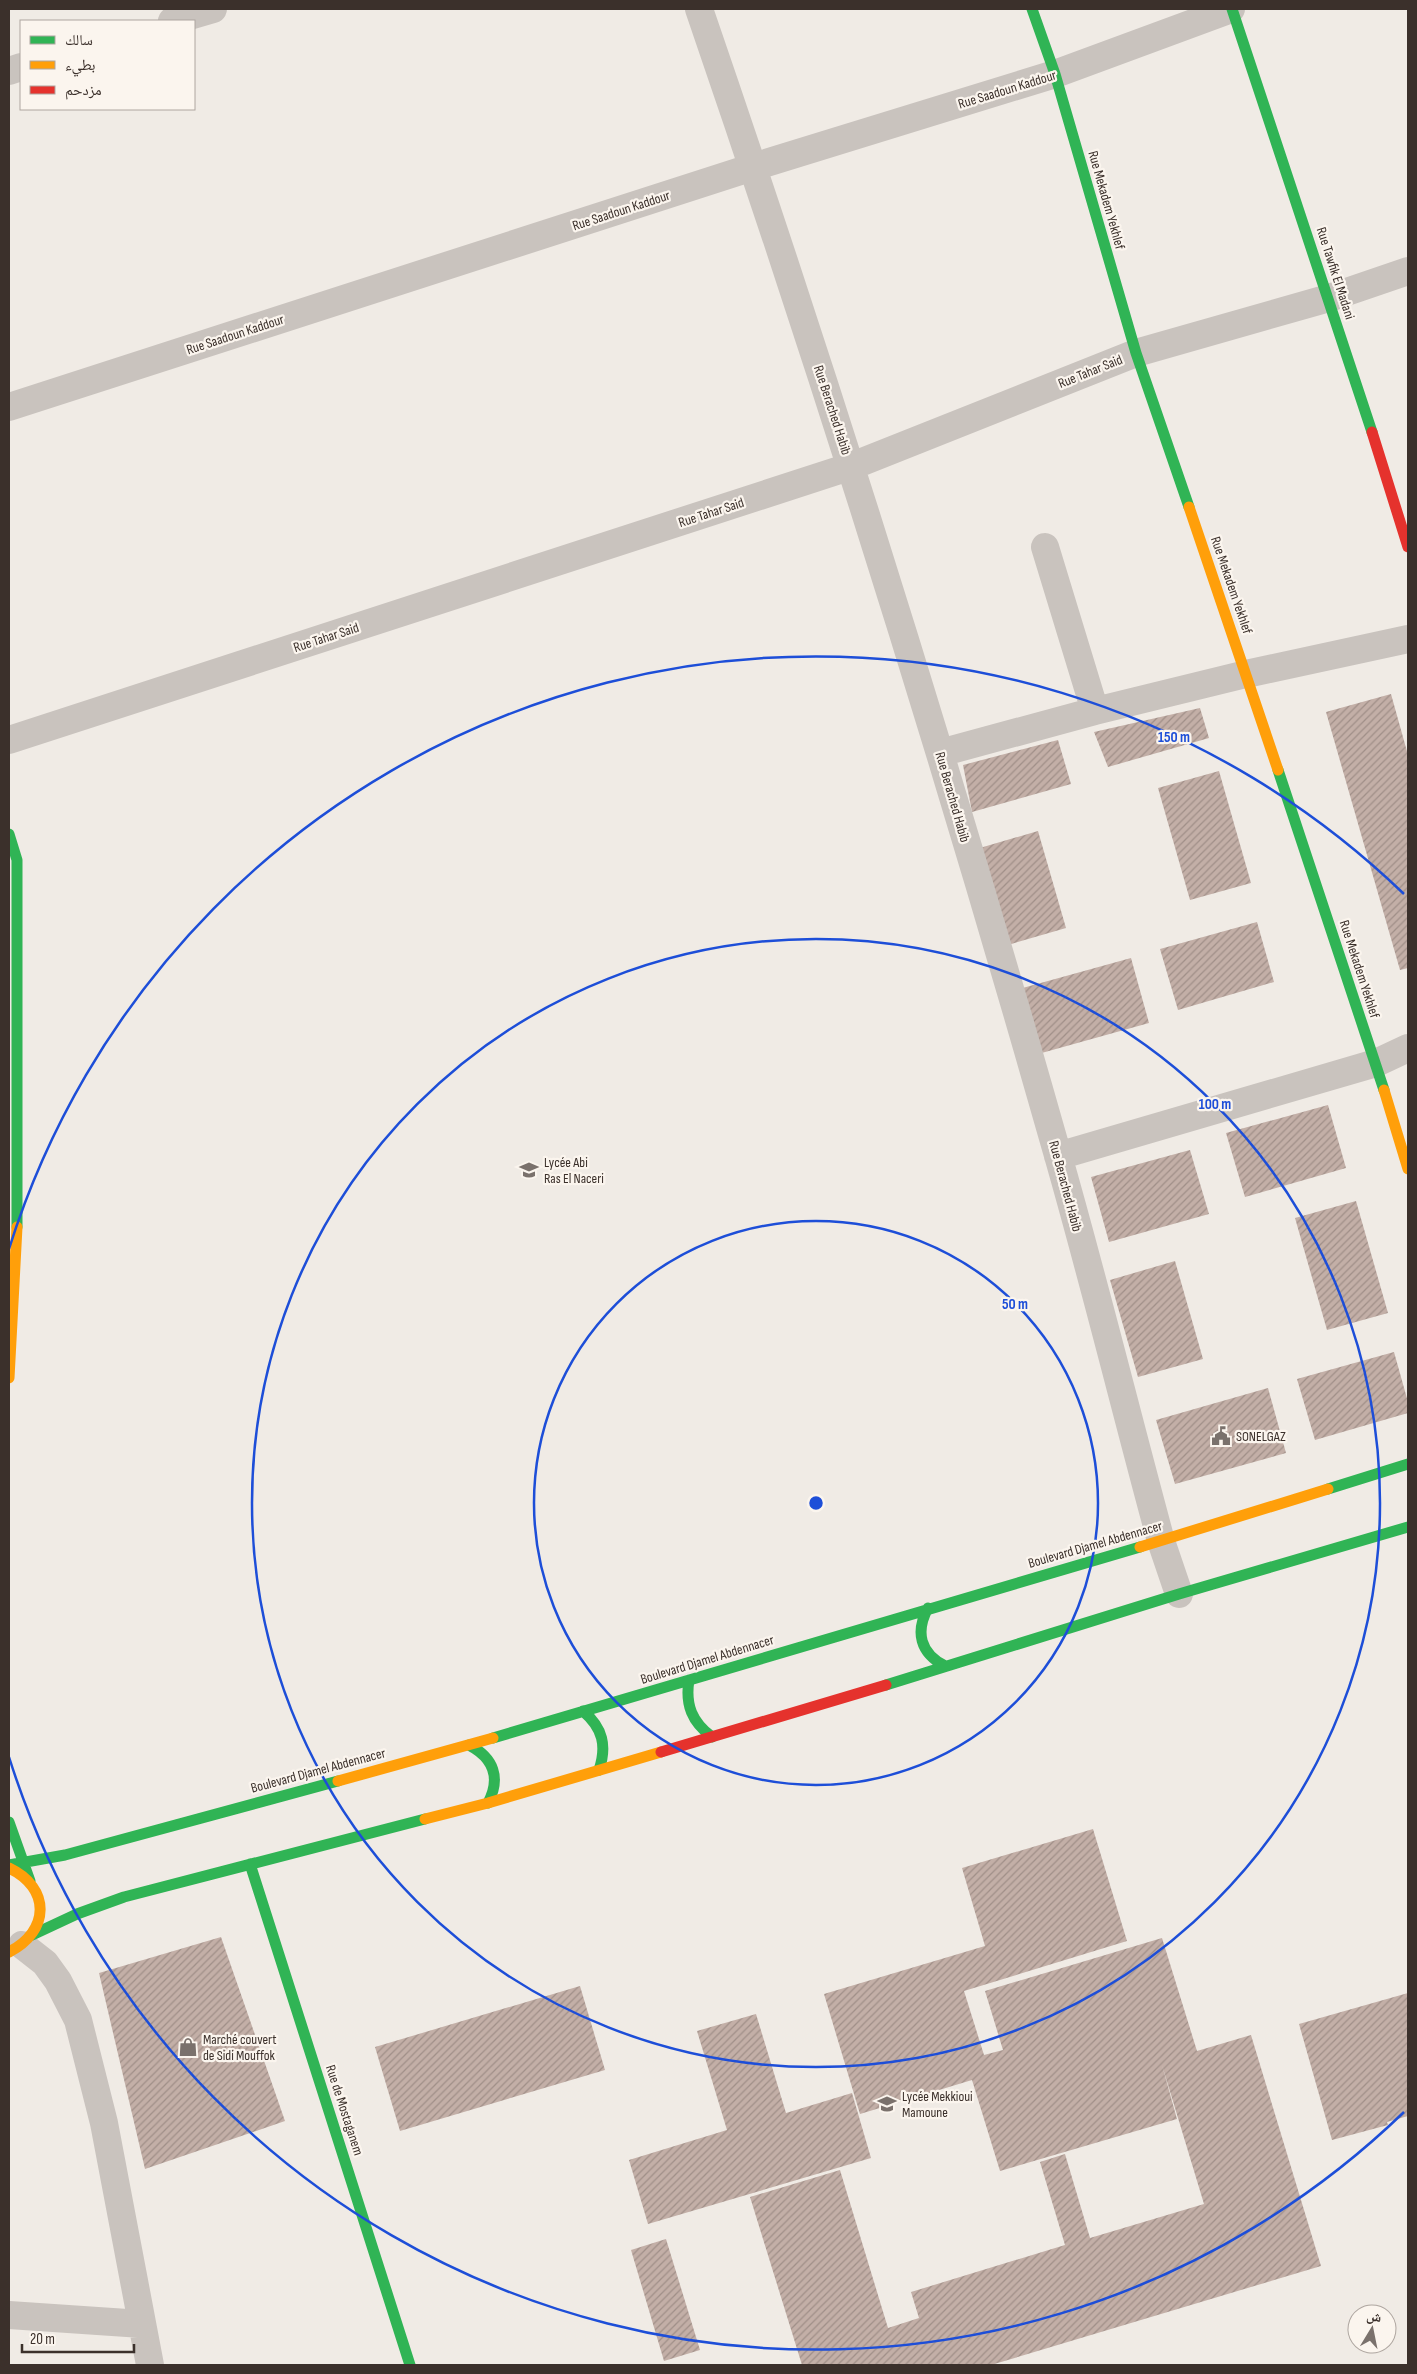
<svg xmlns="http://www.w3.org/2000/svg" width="1417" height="2374" font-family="'Sofia Sans Condensed','Noto Naskh Arabic',sans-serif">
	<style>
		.building { fill: url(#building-hatch) }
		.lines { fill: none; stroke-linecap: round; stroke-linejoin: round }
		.street { stroke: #c9c3be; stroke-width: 28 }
		.fast { stroke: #30b455; stroke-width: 11 }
		.slow { stroke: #ff9f0a; stroke-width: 11 }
		.jam { stroke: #e5322d; stroke-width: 11 }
		.ring { fill: none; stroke: #1d4ed8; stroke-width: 2.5 }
		.labels { text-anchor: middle; stroke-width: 4.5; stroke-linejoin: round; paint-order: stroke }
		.street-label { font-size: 14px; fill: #3b302b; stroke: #fbf5ee }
		.poi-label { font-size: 14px; fill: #3b302b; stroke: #fbf5ee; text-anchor: start }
		.centre { fill: #1d4ed8; stroke: #fbf5ee; stroke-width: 2.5 }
		.ring-label { font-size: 15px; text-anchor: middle; font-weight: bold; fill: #1d4ed8; stroke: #fbf5ee; stroke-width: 4.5; stroke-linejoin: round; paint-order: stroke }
	</style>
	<defs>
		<pattern id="building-hatch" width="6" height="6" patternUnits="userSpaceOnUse" patternTransform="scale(1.25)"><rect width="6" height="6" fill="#c3afa7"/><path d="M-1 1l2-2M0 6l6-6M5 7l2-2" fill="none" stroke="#a08f88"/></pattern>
	</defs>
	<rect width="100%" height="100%" fill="#f0ebe5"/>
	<path class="building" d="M1391,694L1408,755V968L1400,970L1326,712Z
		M1200,708L1209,738L1108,767L1094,732Z
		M1058,740L1071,784L972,812L963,765Z
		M1219,771L1251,883L1190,900L1158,788Z
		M1038,831L1066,928L1001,947L973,850Z
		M1257,922L1274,982L1178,1010L1160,949Z
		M1131,958L1149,1023L1038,1054L1019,989Z
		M1328,1105L1346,1168L1245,1197L1226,1133Z
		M1190,1150L1209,1214L1109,1242L1091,1177Z
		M1356,1201L1388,1313L1327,1330L1295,1218Z
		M1175,1261L1203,1359L1138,1377L1110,1280Z
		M1394,1352L1408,1402V1413L1315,1440L1297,1379Z
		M1268,1388L1286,1453L1175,1484L1156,1420Z
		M1093,1829L1127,1941L964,1991L984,2055L1003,2050L985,1991L1162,1938L1197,2051L1251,2035L1321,2266L991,2365H802L750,2197L840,2170L888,2328L919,2318L911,2292L1065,2245L1040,2162L1065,2154L1090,2238L1204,2204L1162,2065L1177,2119L1000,2171L972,2080L860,2114L824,1994L985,1946L962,1868Z
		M221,1937L285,2121L145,2169L99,1973Z
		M580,1986L605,2070L400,2131L375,2047Z
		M1408,1993V2116L1387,2122L1388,2125L1332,2140L1299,2024Z
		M756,2014L786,2113L852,2093L871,2158L648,2224L629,2160L727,2130L697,2031Z
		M666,2239L700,2350L664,2361L631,2250Z"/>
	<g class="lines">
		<path class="street" d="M699,9C829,387 948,768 1057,1152C1094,1281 1126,1412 1161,1541L1179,1594
			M172,21L213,9
			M9,71L21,67
			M9,407L753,167L1055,74L1231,9
			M1045,547L1095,711L1246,674L1408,639
			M9,740L852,466L1136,353L1329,298L1408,271
			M940,753L1095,711
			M1058,1156L1376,1063L1408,1048
			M22,1945L45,1963L58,1981L78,2020L104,2123L150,2365
			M9,2315L142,2324"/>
		<path class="fast" d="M1032,9L1055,74L1136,353L1189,507
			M1232,9L1372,432
			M1278,770L1384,1090
			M9,834L17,860V1227
			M1328,1489L1408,1464
			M928,1608C915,1632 920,1653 945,1666
			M689,1680C685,1705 692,1722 712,1737
			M886,1685L1179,1594L1408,1527
			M583,1711C603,1728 607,1746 599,1770
			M493,1738L1140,1547
			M469,1745C494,1758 501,1778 488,1803
			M9,1822L30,1881
			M250,1864L410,2365
			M9,1865L65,1855L338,1781
			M32,1935L77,1914L124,1897L425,1819"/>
		<path class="slow" d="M1189,507L1278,770
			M1384,1090L1408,1169
			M9,1378L17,1227
			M1140,1547L1328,1489
			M338,1781L493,1738
			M425,1819L488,1803L661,1752
			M9,1868C51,1888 50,1931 9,1952"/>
		<path class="jam" d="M1372,432L1408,547
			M661,1752L886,1685"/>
	</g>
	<g class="ring">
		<circle cx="816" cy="1503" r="282"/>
		<circle cx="816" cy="1503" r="564"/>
		<path d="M1404 2112A846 846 0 0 1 9 1757M9 1249A846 846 0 0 1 1404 894"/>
	</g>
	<defs>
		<g id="school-bare" transform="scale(1.5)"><path d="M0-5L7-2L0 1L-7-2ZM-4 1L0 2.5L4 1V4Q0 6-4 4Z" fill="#7a716c" stroke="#fbf5ee" stroke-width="2.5" paint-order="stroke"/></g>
		<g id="civic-bare" transform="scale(1.5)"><path d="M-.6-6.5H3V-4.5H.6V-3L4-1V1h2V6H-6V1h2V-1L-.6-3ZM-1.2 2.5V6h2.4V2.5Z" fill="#7a716c" stroke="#fbf5ee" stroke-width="2.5" paint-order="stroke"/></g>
		<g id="shop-bare" transform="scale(1.5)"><path d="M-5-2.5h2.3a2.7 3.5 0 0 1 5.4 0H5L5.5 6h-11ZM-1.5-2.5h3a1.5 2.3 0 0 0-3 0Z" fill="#7a716c" stroke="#fbf5ee" stroke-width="2.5" paint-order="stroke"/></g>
	</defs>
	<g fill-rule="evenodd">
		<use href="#school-bare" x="529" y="1170"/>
		<use href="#civic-bare" x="1221" y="1436"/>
		<use href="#shop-bare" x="188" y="2047"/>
		<use href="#school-bare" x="887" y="2104"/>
	</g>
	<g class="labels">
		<g class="street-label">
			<text transform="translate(1007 89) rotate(-17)" y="5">Rue Saadoun Kaddour</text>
			<text transform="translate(1107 200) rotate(74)" y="5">Rue Mekadem Yekhlef</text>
			<text transform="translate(621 210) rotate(-18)" y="5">Rue Saadoun Kaddour</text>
			<text transform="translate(1336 273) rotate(72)" y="5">Rue Tawfik El Madani</text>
			<text transform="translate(235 334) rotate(-18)" y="5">Rue Saadoun Kaddour</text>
			<text transform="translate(1090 371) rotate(-22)" y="5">Rue Tahar Said</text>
			<text transform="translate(833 410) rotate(72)" y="5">Rue Berached Habib</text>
			<text transform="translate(711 512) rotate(-18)" y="5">Rue Tahar Said</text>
			<text transform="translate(1232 585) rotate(71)" y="5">Rue Mekadem Yekhlef</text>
			<text transform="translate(326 637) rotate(-18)" y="5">Rue Tahar Said</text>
			<text transform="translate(953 797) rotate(74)" y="5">Rue Berached Habib</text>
			<text transform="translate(1360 969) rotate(72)" y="5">Rue Mekadem Yekhlef</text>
			<text transform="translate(1066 1186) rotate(75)" y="5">Rue Berached Habib</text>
			<text transform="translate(1095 1544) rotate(-16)" y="5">Boulevard Djamel Abdennacer</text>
			<text transform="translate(707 1659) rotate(-17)" y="5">Boulevard Djamel Abdennacer</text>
			<text transform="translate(318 1770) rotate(-15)" y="5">Boulevard Djamel Abdennacer</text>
			<text transform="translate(345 2110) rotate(72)" y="5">Rue de Mostaganem</text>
		</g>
		<g class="poi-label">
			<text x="544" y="1167">Lycée Abi<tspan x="544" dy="16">Ras El Naceri</tspan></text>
			<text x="1236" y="1441">SONELGAZ</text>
			<text x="203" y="2044">Marché couvert<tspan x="203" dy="16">de Sidi Mouffok</tspan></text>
			<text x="902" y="2101">Lycée Mekkioui<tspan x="902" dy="16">Mamoune</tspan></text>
		</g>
	</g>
	<circle cx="816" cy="1503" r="8" class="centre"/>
	<g class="ring-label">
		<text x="1174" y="742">150 m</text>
		<text x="1215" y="1109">100 m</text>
		<text x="1015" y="1309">50 m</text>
	</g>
	<rect width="1417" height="2374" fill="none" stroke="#3b302b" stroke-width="20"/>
	<rect x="20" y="20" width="175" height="90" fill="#fbf5ee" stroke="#aea6a0"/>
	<rect x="30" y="36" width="25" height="8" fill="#30b455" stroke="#aea6a0"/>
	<text x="65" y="45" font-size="15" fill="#3b302b">سالك</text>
	<rect x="30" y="61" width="25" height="8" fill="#ff9f0a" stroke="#aea6a0"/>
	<text x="65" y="70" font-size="15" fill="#3b302b">بطيء</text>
	<rect x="30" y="86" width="25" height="8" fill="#e5322d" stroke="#aea6a0"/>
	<text x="65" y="95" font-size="15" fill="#3b302b">مزدحم</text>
	<g transform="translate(1372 2329) rotate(10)"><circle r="24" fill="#fbf5ee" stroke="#aea6a0"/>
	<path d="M0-4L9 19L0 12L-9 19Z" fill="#7a716c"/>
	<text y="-8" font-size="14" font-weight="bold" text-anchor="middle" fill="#3b302b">ش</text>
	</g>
	<path d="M22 2344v8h112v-8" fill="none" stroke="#3b302b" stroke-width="2.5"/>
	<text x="30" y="2344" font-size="15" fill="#3b302b" stroke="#fbf5ee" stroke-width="4" paint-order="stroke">20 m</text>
</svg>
